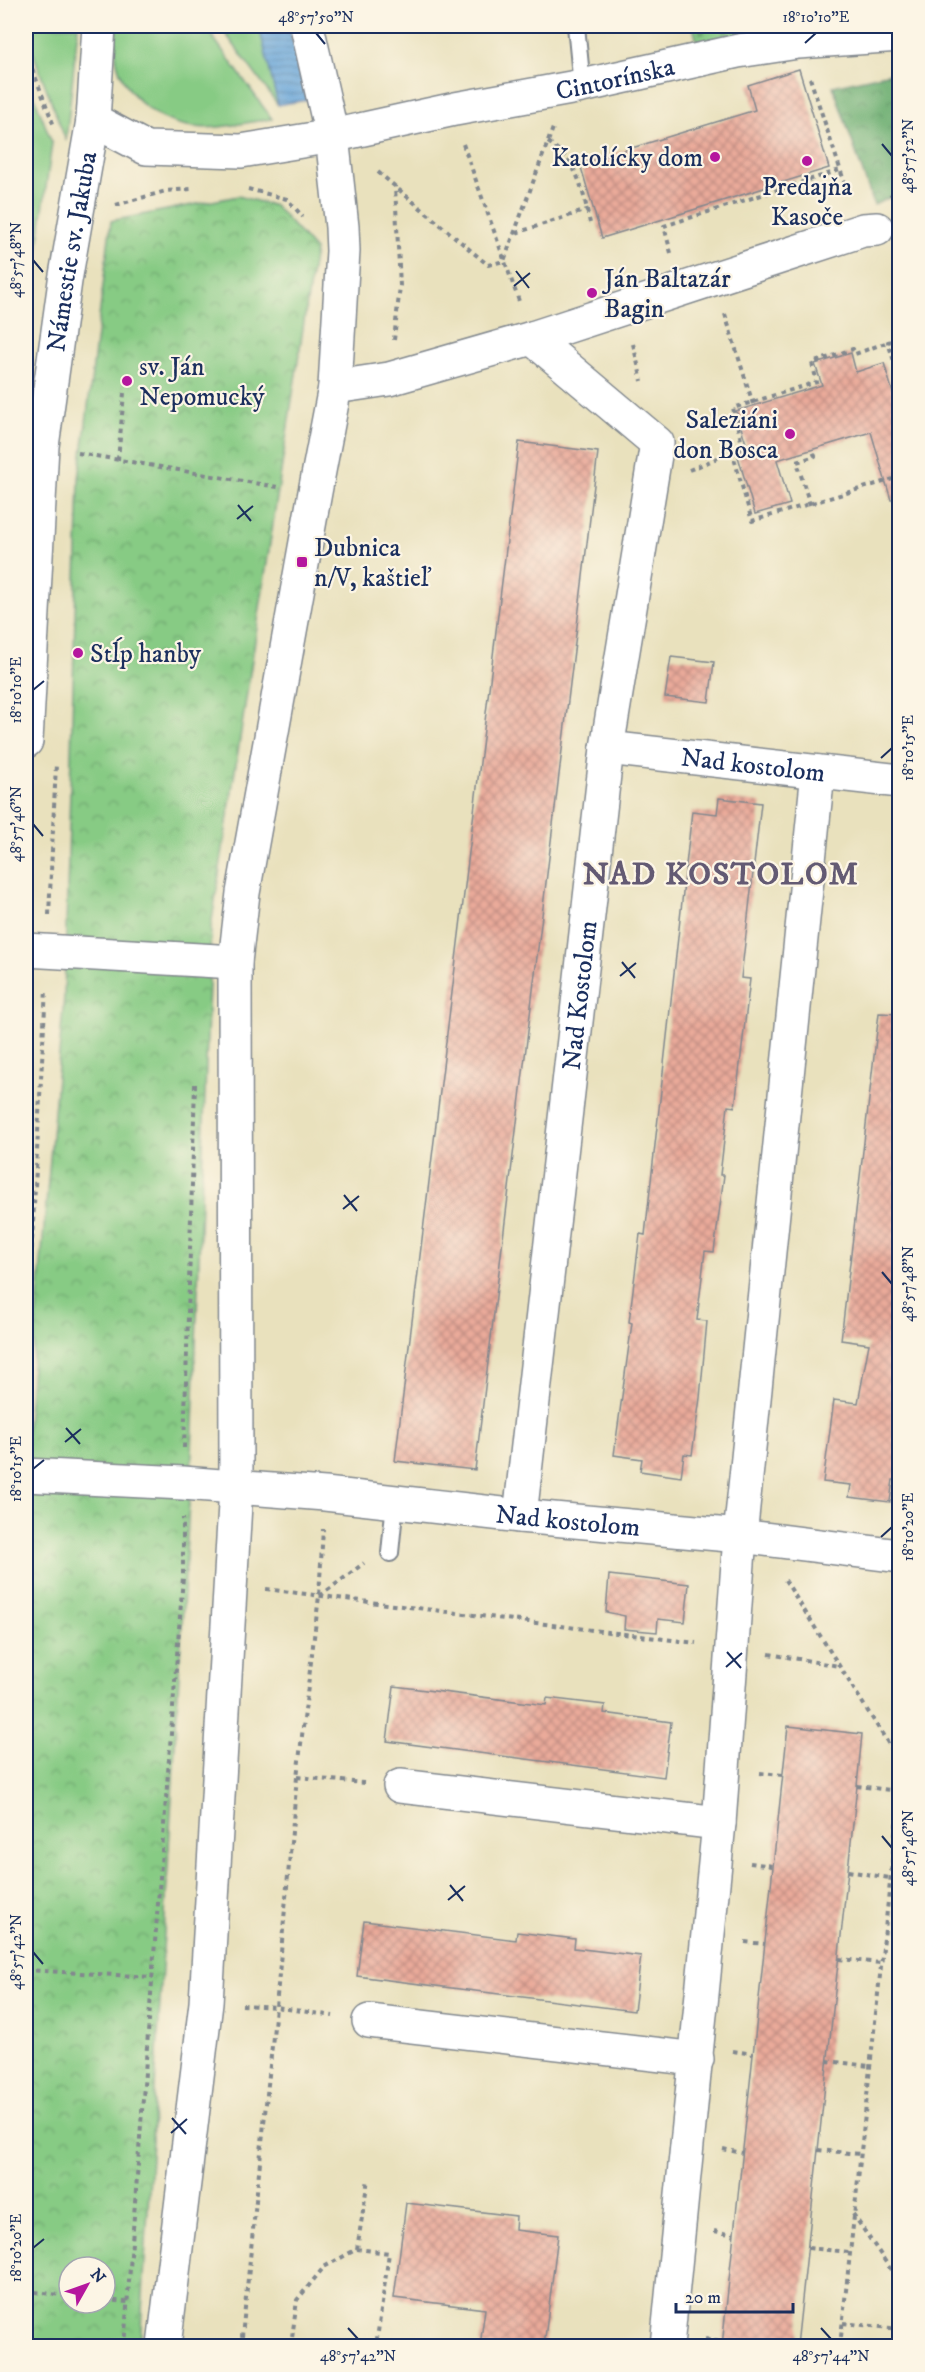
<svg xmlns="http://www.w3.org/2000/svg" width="925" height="2372" font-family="'IM FELL DW Pica',serif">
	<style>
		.grass { fill: #87cb84; stroke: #517d71; stroke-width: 1.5 }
		.forest { fill: url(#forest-crowns); stroke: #446f68; stroke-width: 1.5 }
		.cemetery { fill: url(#cemetery-stones); stroke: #517d71; stroke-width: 1.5 }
		.park { fill: url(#park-crowns); stroke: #517d71; stroke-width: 1.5; fill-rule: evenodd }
		.water { fill: url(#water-rules); stroke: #416a9c; stroke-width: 1.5 }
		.building { fill: url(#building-cross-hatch) }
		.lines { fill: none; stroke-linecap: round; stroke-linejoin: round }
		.lane-casing { stroke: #82888e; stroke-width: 20 }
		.street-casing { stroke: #82888e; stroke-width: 36 }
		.path { stroke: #82888e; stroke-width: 4; stroke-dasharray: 4.5 4.5; stroke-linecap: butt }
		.lane { stroke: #fff; stroke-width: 16 }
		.street { stroke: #fff; stroke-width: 33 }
		.ticks { fill: none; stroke: #1b2f5e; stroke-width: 2 }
		.poi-dot { fill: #b5179e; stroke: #fcf5e5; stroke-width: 2 }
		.labels { text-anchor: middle; stroke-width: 4.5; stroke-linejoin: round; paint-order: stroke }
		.street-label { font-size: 26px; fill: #1b2f5e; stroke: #fcf5e5 }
		.poi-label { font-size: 26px; fill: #1b2f5e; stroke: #fcf5e5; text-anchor: start }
		.district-label { font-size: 32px; font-weight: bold; letter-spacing: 1.5px; fill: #635a73; stroke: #fcf5e5 }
		.neatline { fill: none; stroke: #1b2f5e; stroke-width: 2 }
		.ticks-label { font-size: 15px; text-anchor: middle; fill: #1b2f5e }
	</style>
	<defs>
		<pattern id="forest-crowns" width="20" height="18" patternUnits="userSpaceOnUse" patternTransform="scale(1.5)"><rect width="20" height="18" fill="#6daf72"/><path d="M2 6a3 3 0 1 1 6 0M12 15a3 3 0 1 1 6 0" fill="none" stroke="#598f61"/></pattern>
		<pattern id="cemetery-stones" width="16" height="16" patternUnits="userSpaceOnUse" patternTransform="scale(1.5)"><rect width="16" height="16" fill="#87cb84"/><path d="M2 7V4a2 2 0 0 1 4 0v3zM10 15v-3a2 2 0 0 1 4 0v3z" fill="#6ea56f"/></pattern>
		<pattern id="park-crowns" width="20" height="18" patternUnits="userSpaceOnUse" patternTransform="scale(1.5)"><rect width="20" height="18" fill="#87cb84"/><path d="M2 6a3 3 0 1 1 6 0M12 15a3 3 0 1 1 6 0" fill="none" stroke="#6ea56f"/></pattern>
		<pattern id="water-rules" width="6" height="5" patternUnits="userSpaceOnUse" patternTransform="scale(1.5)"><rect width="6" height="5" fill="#67a5d9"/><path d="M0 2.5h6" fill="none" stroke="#5487b3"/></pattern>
		<pattern id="building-cross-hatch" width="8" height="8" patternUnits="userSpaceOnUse" patternTransform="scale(1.5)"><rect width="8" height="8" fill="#eaaa9a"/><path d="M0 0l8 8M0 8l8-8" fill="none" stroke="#bd8b81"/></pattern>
	</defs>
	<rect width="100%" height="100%" fill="#fcf5e5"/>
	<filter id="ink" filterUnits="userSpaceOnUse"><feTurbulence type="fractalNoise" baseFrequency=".0167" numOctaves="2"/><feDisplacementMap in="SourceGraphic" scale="12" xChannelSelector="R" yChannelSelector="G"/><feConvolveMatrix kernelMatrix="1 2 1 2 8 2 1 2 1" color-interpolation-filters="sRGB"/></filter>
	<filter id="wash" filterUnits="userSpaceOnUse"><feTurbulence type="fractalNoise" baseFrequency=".008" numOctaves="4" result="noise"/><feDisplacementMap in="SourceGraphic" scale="24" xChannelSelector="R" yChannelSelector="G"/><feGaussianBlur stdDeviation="1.35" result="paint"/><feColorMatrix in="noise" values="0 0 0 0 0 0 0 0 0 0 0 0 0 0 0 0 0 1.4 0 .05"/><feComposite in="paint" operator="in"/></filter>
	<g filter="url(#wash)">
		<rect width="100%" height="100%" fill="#e9e1bd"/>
		<path class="grass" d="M26,26H78L66,141L26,34Z
			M117,26H205L272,119C247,122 218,130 194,127C157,123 123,95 116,58C115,48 116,36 117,26Z
			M220,26H259L278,105Z
			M26,75L52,143L26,336Z"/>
		<path class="forest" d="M899,71V193L874,205L833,86Z"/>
		<path class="cemetery" d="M693,26H807L697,42Z"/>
		<path class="park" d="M238,196L275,206L315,250L211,927L192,1452L140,2346H26V1436L64,997L79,479L111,221ZM69,2267H105V2303H69Z"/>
		<path class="water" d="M259,26H289L307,100L278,105Z"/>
		<g id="blocks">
			<path class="building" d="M799,69L829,168L602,238L580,164L755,110L748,85Z
				M851,353L856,372L884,363L900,416V499L891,500L871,432L777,460L790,504L755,514L737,453L748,450L736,411L822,385L815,364Z
				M519,442L598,452L475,1470L395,1461Z
				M671,657L714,662L709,702L665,697Z
				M719,798L761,803L741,978L750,979L735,1107L728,1106L720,1175H724L714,1252L705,1251L697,1320L707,1321L700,1398L692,1455L684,1454L681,1477L640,1471L642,1459L614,1455L632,1323L629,1322L640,1234L645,1235L692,811L717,814Z
				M879,1013L900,1014V1480H893L890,1502L849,1497L851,1485L823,1482L834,1400L858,1403L869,1344L841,1340Z
				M609,1575L689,1584L685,1622L658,1619L657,1632L624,1629L625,1616L606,1612Z
				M394,1686L546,1705L547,1698L605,1705L604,1713L671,1722L664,1777L387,1741Z
				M788,1726L862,1734L857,1786L797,2346H722Z
				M364,1921L516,1940L517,1932L575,1939L574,1948L641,1956L634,2011L357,1976Z
				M406,2203L516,2216L515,2230L558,2235L544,2346H480L485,2309L394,2298Z"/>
		</g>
	</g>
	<g filter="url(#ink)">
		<use href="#blocks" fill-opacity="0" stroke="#82888e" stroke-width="1.5"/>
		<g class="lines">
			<g class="lane-casing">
				<path id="lane" d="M576,26L582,86
					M390,1553L395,1502"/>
			</g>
			<g class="street-casing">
				<g id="street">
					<path id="s1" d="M93,120L146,148L241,151L332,136L455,109L582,86L738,51L798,42L900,35"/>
					<path d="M335,387L389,379L532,338L863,230L877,229"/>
					<path id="s2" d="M26,741L42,446L65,281L93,120L99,26"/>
					<path id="s3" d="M607,748L900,781"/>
					<path d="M26,950L235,962"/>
					<path id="s4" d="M26,1475L183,1483L325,1494L520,1516L740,1536L900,1556"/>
					<path id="s5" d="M520,1516L607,748L657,443L532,338"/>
					<path d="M400,1786L719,1823"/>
					<path d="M369,2021L697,2059"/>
					<path d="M164,2346L206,2003L236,1487L235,962L243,893L315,492L335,387L343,251L342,227L332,136L307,26"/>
					<path d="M667,2346L719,1823L740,1536L818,772"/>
				</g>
			</g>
			<path class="path" d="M26,52L54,126
				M810,78L849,196
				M548,142C579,163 582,188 590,223
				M463,144L520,304
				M378,172L488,265L504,261L553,128
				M248,189L287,199L303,217
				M890,196L900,190
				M116,205L166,191L191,189
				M516,233L593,208
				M671,253L664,226L840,170
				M725,314L753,404
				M900,339L888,342L900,381
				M394,340L400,286L395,186
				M633,344L642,381
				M897,408H900
				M743,448L733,408L817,382L812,363L853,349L855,354L888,342
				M732,451L752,521L900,477
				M78,453L278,487
				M118,460L124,393
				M689,470L747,446
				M810,505L797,462L815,456L812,449
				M49,915L56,764
				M26,1348L46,989
				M184,1448L195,1084
				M785,1580L900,1762
				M266,1589L696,1643
				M320,1596L364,1563
				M769,1654L839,1666
				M760,1773L783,1775
				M297,1777L364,1783
				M857,1786L899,1791
				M750,1863L773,1866
				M848,1871L890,1878
				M745,1942L765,1944
				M839,1959L881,1963
				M26,1970L153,1977
				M242,2005L276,2007L333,2016
				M733,2051L753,2054
				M827,2061L870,2066
				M723,2149L742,2153
				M818,2150L860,2154
				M853,2214L900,2283
				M714,2231L734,2235
				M808,2248L849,2252
				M357,2249L368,2179
				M26,2291L69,2296
				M105,2300L128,2302
				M843,2323L900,2329
				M26,2333L34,2346
				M705,2339L722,2342
				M124,2346L183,1577V1518
				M241,2346L276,2007L297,1777L319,1596L323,1529
				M291,2346L297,2300L324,2267L357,2249L389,2253L376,2346
				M840,2346L900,1790"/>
			<use href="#lane" class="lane"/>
			<use href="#street" class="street"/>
		</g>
	</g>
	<path class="ticks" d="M316,33L325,44M805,43L816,33M882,144L892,156M33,260L43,272M516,271L529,288M514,286L530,273M238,505L251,521M237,519L253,506M33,690L44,681M881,758L892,748M33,824L43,836M622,962L635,978M620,976L636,963M344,1195L357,1211M343,1209L359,1196M882,1272L892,1284M66,1428L80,1444M65,1442L81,1429M33,1469L44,1460M881,1537L892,1527M727,1652L741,1668M726,1667L742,1653M882,1836L892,1848M450,1885L463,1901M448,1900L465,1886M33,1952L43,1964M172,2118L186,2134M171,2133L187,2119M33,2248L44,2239M348,2328L358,2339M821,2328L831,2339"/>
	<g class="poi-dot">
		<circle cx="715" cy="157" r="6"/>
		<circle cx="807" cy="161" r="6"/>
		<circle cx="592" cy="293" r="6"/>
		<circle cx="127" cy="381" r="6"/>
		<circle cx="790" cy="434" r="6"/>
		<rect x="296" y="556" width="12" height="12" rx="3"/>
		<circle cx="78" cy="653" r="6"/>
	</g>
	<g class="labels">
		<g class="street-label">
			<text dy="9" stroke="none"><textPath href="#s1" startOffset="536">Cintorínska</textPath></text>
			<text dy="9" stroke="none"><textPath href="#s2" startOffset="492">Námestie sv. Jakuba</textPath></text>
			<text dy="9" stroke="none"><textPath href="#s3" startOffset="147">Nad kostolom</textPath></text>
			<text dy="9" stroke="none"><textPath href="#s5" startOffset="524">Nad Kostolom</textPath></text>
			<text dy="9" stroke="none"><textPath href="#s4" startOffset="544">Nad kostolom</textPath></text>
		</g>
		<g class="poi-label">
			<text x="703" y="166" text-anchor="end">Katolícky dom</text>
			<text x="807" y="195" text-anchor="middle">Predajňa<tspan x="807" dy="30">Kasoče</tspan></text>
			<text x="604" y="287">Ján Baltazár<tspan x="604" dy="30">Bagin</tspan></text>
			<text x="139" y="375">sv. Ján<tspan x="139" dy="30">Nepomucký</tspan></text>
			<text x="778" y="428" text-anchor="end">Saleziáni<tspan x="778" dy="30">don Bosca</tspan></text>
			<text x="314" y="556">Dubnica<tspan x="314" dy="30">n/V, kaštieľ</tspan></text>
			<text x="90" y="662">Stĺp hanby</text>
		</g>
		<g class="district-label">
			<text x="721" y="884">NAD KOSTOLOM</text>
		</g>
	</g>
	<rect width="925" height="2372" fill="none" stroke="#fcf5e5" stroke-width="66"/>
	<g transform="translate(87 2285) rotate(50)"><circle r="28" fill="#fcf5e5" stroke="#a2a6af" stroke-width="1.5"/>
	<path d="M0-4.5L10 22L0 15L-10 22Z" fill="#b5179e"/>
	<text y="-9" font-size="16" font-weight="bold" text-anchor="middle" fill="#1b2f5e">N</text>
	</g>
	<path d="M676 2303v9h117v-9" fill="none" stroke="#1b2f5e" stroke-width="3"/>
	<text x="685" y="2303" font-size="18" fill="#1b2f5e" stroke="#fcf5e5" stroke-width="4.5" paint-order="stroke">20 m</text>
	<rect x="33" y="33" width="859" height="2306" class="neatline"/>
	<g class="ticks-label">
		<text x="316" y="22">48°57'50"N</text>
		<text x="816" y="22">18°10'10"E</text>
		<text transform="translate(908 156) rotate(-90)" y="5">48°57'52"N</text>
		<text transform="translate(16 260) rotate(-90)" y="5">48°57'48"N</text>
		<text transform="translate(16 690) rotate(-90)" y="5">18°10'10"E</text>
		<text transform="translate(908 748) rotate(-90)" y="5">18°10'15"E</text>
		<text transform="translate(16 824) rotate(-90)" y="5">48°57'46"N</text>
		<text transform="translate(908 1284) rotate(-90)" y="5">48°57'48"N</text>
		<text transform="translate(16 1469) rotate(-90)" y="5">18°10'15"E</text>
		<text transform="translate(908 1527) rotate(-90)" y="5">18°10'20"E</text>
		<text transform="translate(908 1848) rotate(-90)" y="5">48°57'46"N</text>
		<text transform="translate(16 1952) rotate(-90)" y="5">48°57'42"N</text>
		<text transform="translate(16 2248) rotate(-90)" y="5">18°10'20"E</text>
		<text x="358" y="2361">48°57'42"N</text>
		<text x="831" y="2361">48°57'44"N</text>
	</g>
</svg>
